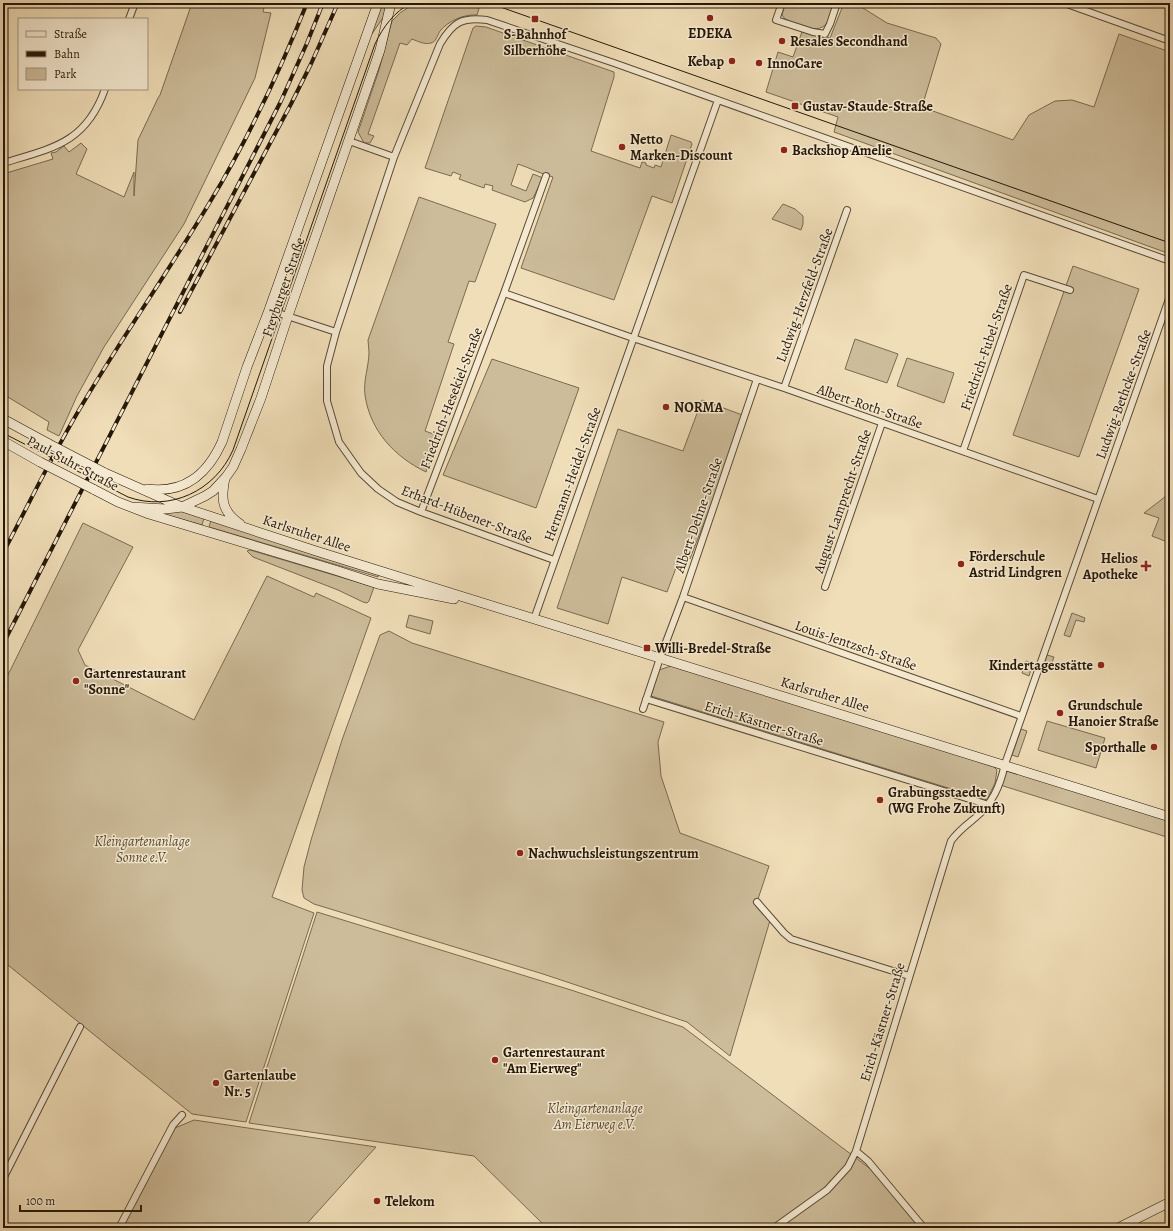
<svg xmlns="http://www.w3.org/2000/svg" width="1173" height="1231" font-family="Alegreya,serif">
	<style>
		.green { fill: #cdbc9a; stroke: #796a51 }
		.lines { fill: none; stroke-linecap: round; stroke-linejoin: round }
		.street-casing { stroke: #584934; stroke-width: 8 }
		.secondary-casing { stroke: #251708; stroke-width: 10 }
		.street { stroke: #f5ead1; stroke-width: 6 }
		.secondary { stroke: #f5ead1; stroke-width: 9 }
		.tram { stroke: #251708; stroke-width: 1 }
		.rail-casing { stroke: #251708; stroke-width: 4 }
		.rail { stroke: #f5ead1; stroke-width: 2.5; stroke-dasharray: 8; stroke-linecap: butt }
		.secondary-bridge-casing { stroke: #251708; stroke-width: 10; stroke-linecap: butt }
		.secondary-bridge { stroke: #f5ead1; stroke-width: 9 }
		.poi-dot { fill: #8f2418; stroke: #f5ead1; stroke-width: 1.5 }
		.labels { text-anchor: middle; stroke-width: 3; stroke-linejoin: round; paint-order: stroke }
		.poi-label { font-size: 14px; font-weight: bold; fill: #251708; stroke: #f5ead1; text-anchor: start }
		.street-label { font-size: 14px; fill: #251708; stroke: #f5ead1 }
		.park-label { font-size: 14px; font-style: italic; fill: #574934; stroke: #f5ead1 }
	</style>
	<rect width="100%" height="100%" fill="#f0deb8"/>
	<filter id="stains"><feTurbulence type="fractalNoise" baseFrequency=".005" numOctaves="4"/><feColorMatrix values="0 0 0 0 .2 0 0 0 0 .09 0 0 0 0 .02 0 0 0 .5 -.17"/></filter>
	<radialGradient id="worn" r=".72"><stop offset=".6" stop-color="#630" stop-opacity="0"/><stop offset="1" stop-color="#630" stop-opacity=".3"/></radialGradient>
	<path class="green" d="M192,3H265L263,12L271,13L255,78L184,224L104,347L77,396L59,436L47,430L49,422L3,394V174L53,159L51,153L56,152L64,146L69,152L81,143L87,149L76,174L124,197L134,172V196L138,140L158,98L160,95Z
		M381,3H388L386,13L372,34H370Z
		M415,3H474L480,5L477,15C464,14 448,21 440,31C437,36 436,42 431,43C425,45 417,41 412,39L407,45L400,43L368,134L374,136L370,143H364L358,132L379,70L392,21L400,13Z
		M785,3H835C833,9 831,16 828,21C820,37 797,24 785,19L782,15Z
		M844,3H855L887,23L936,38L941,44L922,107L1013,140L1029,115L1055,101L1072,100L1094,107L1119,34L1170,52V254L834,132L838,117L766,92L778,52L793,57L803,29L830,38Z
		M476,26L486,27L614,72V77L591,151L640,168L642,162L646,163V165L654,168L655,165L661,167L671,135L691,142L692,144L672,203L652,196L614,300L521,268L553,177C541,174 530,168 518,164L511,185L526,191L533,174L543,178L533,198L525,202L492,190L493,186L485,184L484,188L459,179L461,175L453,172L451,176L425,168L473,28Z
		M419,197L496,224L475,282L469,281L448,342L454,344L425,431L439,436L426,472C395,457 370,431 365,395C363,381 369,366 369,352C369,348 368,344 368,340Z
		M783,204L795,209L803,216V224L801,230L772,219Z
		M1073,266L1139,289L1079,457L1013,435Z
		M855,339L898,354L887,383L845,369Z
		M907,358L954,373L944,403L897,386Z
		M492,359L579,388L536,508L443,475Z
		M702,400L745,416L690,559L680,557L667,592L622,577L608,624L557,608L618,429L683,451Z
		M1170,493V543L1152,536L1159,518L1144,513Z
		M183,511L204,518L202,525L166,515V513Z
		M211,520L379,574L378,577L209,527Z
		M83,523L133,547L78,650L85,665L194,720L267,576L314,597L316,593L371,618L272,897L314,913L246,1122L192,1114L3,961V685Z
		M250,550L374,587L369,601L367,603L363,602L338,590L253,557L247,551Z
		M1072,613L1085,618L1084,622L1076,620L1070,637L1064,635Z
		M409,615L433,621L430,634L406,627Z
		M389,631L412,643L664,722L658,742L661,776L680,833L769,866L757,902L771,917L730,1056L687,1022L543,974L314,904L304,898L302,890L304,867L311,840L342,740L380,635Z
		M1047,655L1054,657L1049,671L1042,669Z
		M1026,661L1033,663L1029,676L1022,673Z
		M671,666L992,765L997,770L995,783L987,800L651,696L659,670Z
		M1047,721L1105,738L1096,768L1038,750Z
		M1021,729L1027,731L1018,757L1012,755Z
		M1009,766L1170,817V838L1000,785Z
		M317,912L571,990L683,1027L885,1180L923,1228H547L474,1156L249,1123Z
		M194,1120L376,1147L303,1228H120L175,1128Z"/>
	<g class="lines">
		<g class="street-casing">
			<path id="street" d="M782,3L776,20L813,32L825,34L830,24L837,3
				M1064,3L1170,41
				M129,19L135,3
				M349,141L394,157
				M3,163C53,148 86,143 105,89
				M504,293L633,338L784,388L1098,499
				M269,310L336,332
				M784,388L847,210
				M963,451L1024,275L1070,290
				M421,512L504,293L546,176
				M554,560L421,512L397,502L378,489L361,473L339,442L327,401V366L336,332L394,157L440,44C453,22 462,17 487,20L614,63L1170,261
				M825,587L882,423
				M683,597L1021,716
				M534,619L718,100
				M646,699L989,805
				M643,709L660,658L683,597L757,379
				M757,902L784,933L791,939L909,976
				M856,1151L868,1161L924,1228
				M3,1179L80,1027
				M119,1228L173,1125L182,1115
				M774,1228L827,1190L848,1167L856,1151L951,841C958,831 965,826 975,818C993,803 1000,786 1005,764L1170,296"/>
		</g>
		<g class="secondary-casing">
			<path id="secondary" d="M3,419L49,444
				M3,441L40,462
				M103,472L182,507L316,551L1170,817
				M225,478C221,498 221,511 240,524
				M93,489L118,502L149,514L335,570L378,584L454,599
				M147,489C184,494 207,475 222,442L247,367L269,310L378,3
				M131,507L166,509L182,507L205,496L213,491L226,477L233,467L241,449L261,398L288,316L380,50L391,3
				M1118,1228L1170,1202"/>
		</g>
		<use href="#street" class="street"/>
		<use href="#secondary" class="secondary"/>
		<path class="tram" d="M489,3L1170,243
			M3,433L128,497C170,512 215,491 233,450L375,44C383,27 394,12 411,3"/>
		<g class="rail-casing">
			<path id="rail" d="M180,312L291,104L311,64L338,3
				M3,553C30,502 55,449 85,400C125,333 170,269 210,202C248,139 280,71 307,3
				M3,644L281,101L307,43L323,3"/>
		</g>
		<use href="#rail" class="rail"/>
		<g class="secondary-bridge-casing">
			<path id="secondary-bridge" d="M49,444L103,472
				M40,462L93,489"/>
		</g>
		<use href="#secondary-bridge" class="secondary-bridge"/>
	</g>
	<g class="poi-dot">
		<circle cx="710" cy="18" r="4"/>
		<rect x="531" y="15" width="8" height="8" rx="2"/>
		<circle cx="782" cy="41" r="4"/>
		<circle cx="732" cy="61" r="4"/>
		<circle cx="759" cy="63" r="4"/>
		<rect x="791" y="102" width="8" height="8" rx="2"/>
		<circle cx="622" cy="147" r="4"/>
		<circle cx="784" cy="150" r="4"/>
		<circle cx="666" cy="407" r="4"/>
		<circle cx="961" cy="564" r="4"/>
		<path d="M1144 560h4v4h4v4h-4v4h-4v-4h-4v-4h4z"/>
		<rect x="643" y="644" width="8" height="8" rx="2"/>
		<circle cx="1101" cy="665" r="4"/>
		<circle cx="76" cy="681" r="4"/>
		<circle cx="1060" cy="713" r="4"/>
		<circle cx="1154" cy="747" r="4"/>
		<circle cx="880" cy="800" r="4"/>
		<circle cx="520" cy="853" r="4"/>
		<circle cx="495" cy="1060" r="4"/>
		<circle cx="216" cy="1083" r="4"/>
		<circle cx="377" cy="1201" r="4"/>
	</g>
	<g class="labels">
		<g class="poi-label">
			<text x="710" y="38" text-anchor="middle">EDEKA</text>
			<text x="535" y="39" text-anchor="middle">S-Bahnhof<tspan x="535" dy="16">Silberhöhe</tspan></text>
			<text x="790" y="46">Resales Secondhand</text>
			<text x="724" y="66" text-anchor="end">Kebap</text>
			<text x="767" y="68">InnoCare</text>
			<text x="803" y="111">Gustav-Staude-Straße</text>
			<text x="630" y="144">Netto<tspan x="630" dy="16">Marken-Discount</tspan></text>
			<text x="792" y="155">Backshop Amelie</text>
			<text x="674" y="412">NORMA</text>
			<text x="969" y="561">Förderschule<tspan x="969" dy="16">Astrid Lindgren</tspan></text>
			<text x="1138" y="563" text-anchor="end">Helios<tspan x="1138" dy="16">Apotheke</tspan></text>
			<text x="655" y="653">Willi-Bredel-Straße</text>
			<text x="1093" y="670" text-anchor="end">Kindertagesstätte</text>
			<text x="84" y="678">Gartenrestaurant<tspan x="84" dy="16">"Sonne"</tspan></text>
			<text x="1068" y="710">Grundschule<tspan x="1068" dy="16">Hanoier Straße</tspan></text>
			<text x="1146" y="752" text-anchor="end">Sporthalle</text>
			<text x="888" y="797">Grabungsstaedte<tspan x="888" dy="16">(WG Frohe Zukunft)</tspan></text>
			<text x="528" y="858">Nachwuchsleistungszentrum</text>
			<text x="503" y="1057">Gartenrestaurant<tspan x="503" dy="16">"Am Eierweg"</tspan></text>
			<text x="224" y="1080">Gartenlaube<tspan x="224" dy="16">Nr. 5</tspan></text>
			<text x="385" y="1206">Telekom</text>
		</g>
		<g class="street-label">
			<text transform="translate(283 287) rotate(-71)" y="5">Freyburger Straße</text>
			<text transform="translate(804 295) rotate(-70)" y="5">Ludwig-Herzfeld-Straße</text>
			<text transform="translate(986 347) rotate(-71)" y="5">Friedrich-Fubel-Straße</text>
			<text transform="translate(1123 394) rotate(-70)" y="5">Ludwig-Bethcke-Straße</text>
			<text transform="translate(451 398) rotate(-69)" y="5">Friedrich-Hesekiel-Straße</text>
			<text transform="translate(870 406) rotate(19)" y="5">Albert-Roth-Straße</text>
			<text transform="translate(73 463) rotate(28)" y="5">Paul-Suhr-Straße</text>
			<text transform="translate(572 474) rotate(-70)" y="5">Hermann-Heidel-Straße</text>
			<text transform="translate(842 501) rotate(-71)" y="5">August-Lamprecht-Straße</text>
			<text transform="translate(467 514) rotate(21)" y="5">Erhard-Hübener-Straße</text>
			<text transform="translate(698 515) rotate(-71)" y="5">Albert-Dehne-Straße</text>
			<text transform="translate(307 533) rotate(18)" y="5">Karlsruher Allee</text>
			<text transform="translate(856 645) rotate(19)" y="5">Louis-Jentzsch-Straße</text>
			<text transform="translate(825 694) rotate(17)" y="5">Karlsruher Allee</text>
			<text transform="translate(764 723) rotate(17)" y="5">Erich-Kästner-Straße</text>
			<text transform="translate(882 1022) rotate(-73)" y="5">Erich-Kästner-Straße</text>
		</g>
		<g class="park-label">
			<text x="142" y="846">Kleingartenanlage<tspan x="142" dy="16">Sonne e.V.</tspan></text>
			<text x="595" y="1113">Kleingartenanlage<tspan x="595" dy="16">Am Eierweg e.V.</tspan></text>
		</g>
	</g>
	<rect width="1173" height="1231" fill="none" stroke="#f0deb8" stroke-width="16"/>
	<rect x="4" y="4" width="1165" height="1223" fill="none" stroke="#251708" stroke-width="2"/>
	<rect x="8" y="8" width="1157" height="1215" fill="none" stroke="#251708"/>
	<rect x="18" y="18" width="130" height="72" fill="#f5ead1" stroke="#a29681"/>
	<rect x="26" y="31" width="20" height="6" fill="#f5ead1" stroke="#a29681"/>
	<text x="54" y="38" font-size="12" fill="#251708">Straße</text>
	<rect x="26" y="51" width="20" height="6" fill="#251708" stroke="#a29681"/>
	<text x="54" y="58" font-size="12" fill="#251708">Bahn</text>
	<rect x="26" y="68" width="20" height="12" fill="#cdbc9a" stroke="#a29681"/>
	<text x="54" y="78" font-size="12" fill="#251708">Park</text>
	<path d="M20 1205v6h121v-6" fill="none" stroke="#251708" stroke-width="2"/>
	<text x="26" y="1205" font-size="12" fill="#251708" stroke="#f5ead1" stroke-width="3" paint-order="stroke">100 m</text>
	<rect width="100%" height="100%" filter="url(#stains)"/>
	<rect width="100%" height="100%" fill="url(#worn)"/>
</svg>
